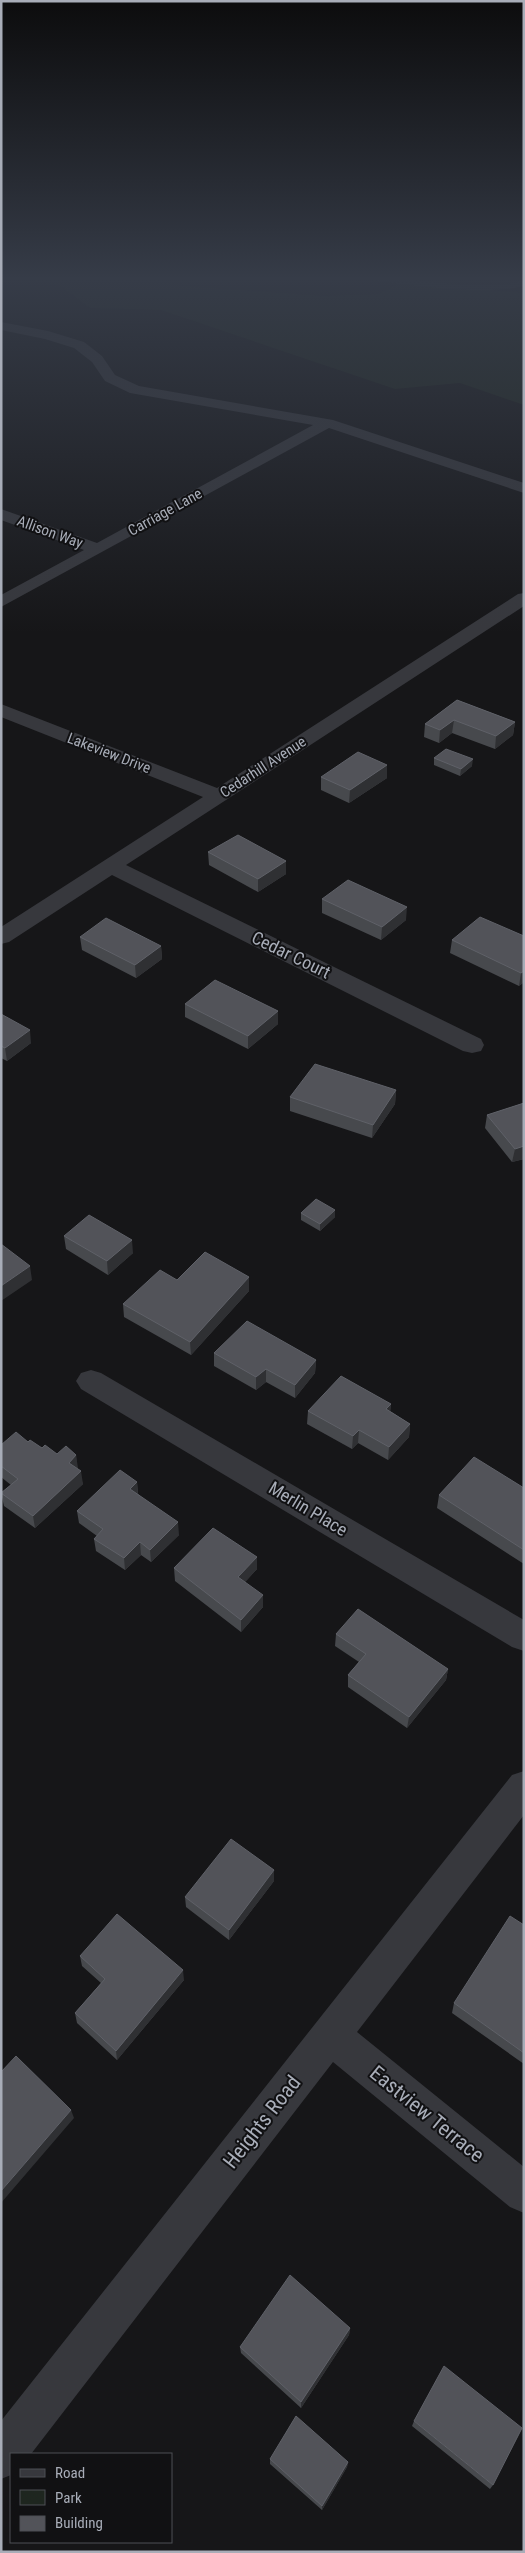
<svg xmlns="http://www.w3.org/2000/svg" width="525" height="2553" font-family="'Roboto Condensed',sans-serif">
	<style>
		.green { fill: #1e261f }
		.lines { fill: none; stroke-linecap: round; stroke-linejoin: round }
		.stream { stroke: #2c353c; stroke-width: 5 }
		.minor { fill: #37383d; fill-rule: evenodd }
		.wall { fill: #47494d }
		.shaded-wall { fill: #2f3033 }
		.building { fill: #525359; stroke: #5f6168 }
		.labels { text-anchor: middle; stroke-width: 4; stroke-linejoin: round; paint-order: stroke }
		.far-street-label { font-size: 15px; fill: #a8adb8; stroke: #111113 }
		.street-label { font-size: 18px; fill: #a8adb8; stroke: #111113 }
		.near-street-label { font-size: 21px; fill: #a8adb8; stroke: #111113 }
	</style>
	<rect width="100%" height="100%" fill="#161618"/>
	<path class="green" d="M10,276H147L181,286L324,296L379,294L401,283L524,293V405L460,383L395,389L161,310L90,308L61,286Z"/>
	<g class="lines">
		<path class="stream" d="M355,276C398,280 485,295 524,283"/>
		<path class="minor" d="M1,322L48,331L84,342L102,356L115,375L139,386L333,420L524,483V493L329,428L1,607V595L84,550L1,520V509L97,543L313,425L130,393L105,381L92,362L74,348L45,339L1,330Z
			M524,593V606L126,865L481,1039L484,1045L481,1051L472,1053L463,1051L112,875L9,942L1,944V927L203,797L1,717V704L217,788L518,594Z
			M91,1370L101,1373L524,1620V1651L512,1647L81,1389L76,1381L81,1373Z
			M524,1771V1815L357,2032L524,2167V2213L510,2207L333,2062L31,2454H11V2475L1,2479V2421L512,1775Z"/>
	</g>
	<path class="wall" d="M457,700L515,722L513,735L495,749L452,733L439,743L424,737L425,724Z
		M434,758L472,766L460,776L434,765Z
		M387,765V778L349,803L321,790V777Z
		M208,852L286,861V874L258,892L209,865Z
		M322,899L406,920L381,940L322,913Z
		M524,936V982L519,986L450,953L452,940Z
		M80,937L161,946L162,959L136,978L82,950Z
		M185,1004L278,1011V1024L248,1049L185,1017Z
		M1,1014L31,1043L7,1061L1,1058Z
		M396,1090L395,1104L372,1138L290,1111V1097Z
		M524,1103V1159L512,1162L485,1128L487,1115Z
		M301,1213L335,1217L320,1231L301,1220Z
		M64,1236L133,1253L108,1275L66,1249Z
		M177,1280L249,1291L191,1355L124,1317L123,1304Z
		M214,1353L316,1360L315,1373L295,1398L266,1382L256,1390L214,1366Z
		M391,1404L390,1411L410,1424L409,1437L388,1460L358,1443L352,1449L307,1424L308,1411Z
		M28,1442L57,1454L76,1455L77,1469L83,1484L35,1528L4,1506L1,1493L11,1485L1,1477V1445Z
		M137,1482L138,1494L179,1535L151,1562L141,1555L125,1570L96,1551L94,1539L97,1536L79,1523L77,1511Z
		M524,1488V1564L437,1508L439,1495Z
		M174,1568L257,1569L245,1582L263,1607L241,1632L175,1581Z
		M336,1634L448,1669L446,1680L407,1728L348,1687V1675L359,1662L335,1646Z
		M274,1881L229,1940L186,1907L185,1897Z
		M524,1925V2064L452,2013L454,2003Z
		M80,1956L184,1980L117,2060L77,2023L75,2013L101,1983L82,1966Z
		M350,2328L349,2335L301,2408L241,2353L240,2347Z
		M414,2421L493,2485L490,2489L412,2426Z
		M270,2459L348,2462L347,2467L322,2510L270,2464Z"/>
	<path class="shaded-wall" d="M454,720L452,733L439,743L440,730Z
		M515,722L513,735L495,749L496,736Z
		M473,759L472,766L460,776L461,769Z
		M387,765V778L349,803L350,790Z
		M286,861V874L258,892V879Z
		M407,907L406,920L381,940L382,927Z
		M161,946L162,959L136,978L135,965Z
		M524,971V982L519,986L521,973Z
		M278,1011V1024L248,1049V1036Z
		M30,1030L31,1043L7,1061L5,1048Z
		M396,1090L395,1104L372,1138L373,1125Z
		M524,1146V1159L512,1162L515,1149Z
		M335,1210V1217L320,1231V1224Z
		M132,1240L133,1253L108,1275L107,1261Z
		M30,1266L32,1280L1,1301V1286Z
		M249,1277V1291L191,1355L190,1342Z
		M316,1360L315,1373L295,1398V1385Z
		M266,1369V1382L256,1390V1377Z
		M391,1404L390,1417L386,1409Z
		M410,1424L409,1437L388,1460L389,1447Z
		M359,1430L358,1443L352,1449L353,1436Z
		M76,1455L78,1468L71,1475L69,1463Z
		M81,1471L83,1484L35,1528L33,1516Z
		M137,1482L138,1495L130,1489Z
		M178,1522L179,1535L151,1562L150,1550Z
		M140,1542L141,1555L125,1570L124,1558Z
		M257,1557V1569L238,1590V1577Z
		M263,1595V1607L241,1632V1620Z
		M448,1669L446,1680L407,1728L409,1717Z
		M274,1870V1881L229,1940V1930Z
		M183,1970L184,1980L117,2060L116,2051Z
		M71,2110L74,2118L1,2203V2191Z
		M350,2328L349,2335L301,2408V2402Z
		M348,2462L347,2467L322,2510V2506Z"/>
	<path class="building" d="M457,700L515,722L496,736L454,720L440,730L425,724Z
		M446,749L473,759L461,769L434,758Z
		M358,752L387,765L350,790L321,777Z
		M238,835L286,861L258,879L208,852Z
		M348,880L407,907L382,927L322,899Z
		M480,917L524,936V971L521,973L452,940Z
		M106,918L161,946L135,965L80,937Z
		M215,980L278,1011L248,1036L185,1004Z
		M1,1014L30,1030L5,1048L1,1046Z
		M315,1064L396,1090L373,1125L290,1097Z
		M524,1103V1146L515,1149L487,1115Z
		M316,1199L335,1210L320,1224L301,1213Z
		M89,1215L132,1240L107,1261L64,1236Z
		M1,1244L30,1266L1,1286Z
		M205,1252L249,1277L190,1342L123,1304L160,1270L177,1280Z
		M247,1321L316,1360L295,1385L266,1369L256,1377L214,1353Z
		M341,1376L391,1404L386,1409L410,1424L389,1447L359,1430L353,1436L308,1411Z
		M16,1432L28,1442L30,1440L42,1448L45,1445L57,1454L66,1446L76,1455L69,1463L81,1471L33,1516L1,1493L18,1479L1,1466V1445Z
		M474,1457L524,1488V1550L439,1495Z
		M120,1470L137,1482L130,1489L178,1522L150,1550L140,1542L124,1558L94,1539L103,1529L77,1511Z
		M213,1528L257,1557L238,1577L263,1595L241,1620L174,1568Z
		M358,1609L448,1669L409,1717L348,1675L366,1654L336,1634Z
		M231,1839L274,1870L229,1930L185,1897Z
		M117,1914L183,1970L116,2051L75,2013L105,1979L80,1956Z
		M510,1916L524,1925V2053L454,2003Z
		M16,2056L71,2110L1,2191V2072Z
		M290,2275L350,2328L301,2402L240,2347Z
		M444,2366L522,2428L493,2485L414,2421Z
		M296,2416L348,2462L322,2506L270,2459Z"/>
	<linearGradient id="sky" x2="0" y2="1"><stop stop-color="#0c0c0d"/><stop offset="0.44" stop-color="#363c48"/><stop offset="1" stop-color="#363c48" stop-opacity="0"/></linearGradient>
	<rect width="525" height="633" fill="url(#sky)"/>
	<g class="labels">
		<g class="far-street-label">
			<text transform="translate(165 512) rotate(-29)" y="5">Carriage Lane</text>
			<text transform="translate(50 532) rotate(20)" y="5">Allison Way</text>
			<text transform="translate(109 753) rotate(21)" y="5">Lakeview Drive</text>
			<text transform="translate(263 767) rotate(-33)" y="5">Cedarhill Avenue</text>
		</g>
		<g class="street-label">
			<text transform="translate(291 955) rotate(26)" y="6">Cedar Court</text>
			<text transform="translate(308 1509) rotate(31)" y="6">Merlin Place</text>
		</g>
		<g class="near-street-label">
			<text transform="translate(427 2114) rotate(39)" y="7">Eastview Terrace</text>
			<text transform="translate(262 2122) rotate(-52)" y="7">Heights Road</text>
		</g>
	</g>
	<rect width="525" height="2553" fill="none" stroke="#a8adb8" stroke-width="5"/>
	<rect x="10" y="2453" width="162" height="90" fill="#111113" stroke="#4d4f55"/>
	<rect x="20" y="2469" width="25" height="8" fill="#37383d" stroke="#4d4f55"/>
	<text x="55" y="2478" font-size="15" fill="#a8adb8">Road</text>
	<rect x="20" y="2490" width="25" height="15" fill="#1e261f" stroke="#4d4f55"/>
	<text x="55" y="2503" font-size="15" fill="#a8adb8">Park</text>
	<rect x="20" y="2516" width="25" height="15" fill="#525359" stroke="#4d4f55"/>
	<text x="55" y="2528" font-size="15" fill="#a8adb8">Building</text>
</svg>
